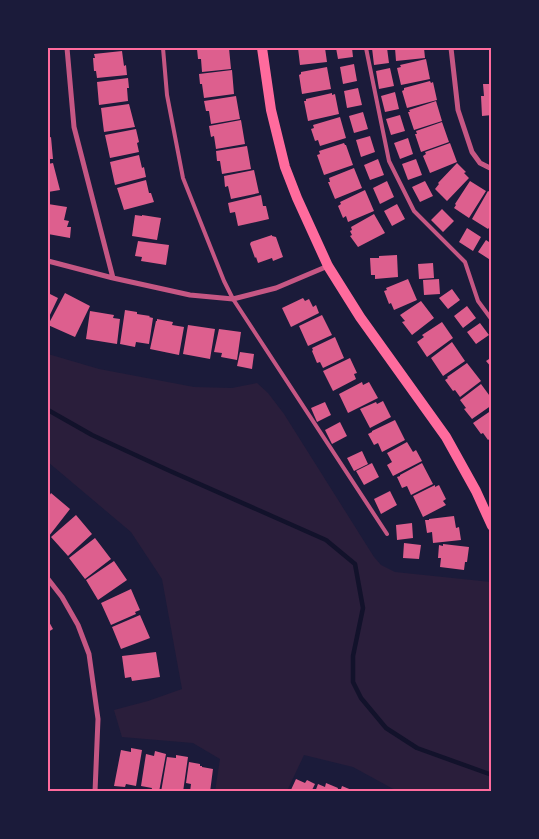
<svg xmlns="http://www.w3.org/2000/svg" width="539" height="839" font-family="Montserrat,sans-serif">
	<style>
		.green { fill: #2a1e3b }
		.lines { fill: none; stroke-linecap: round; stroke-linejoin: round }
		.stream { stroke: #12122b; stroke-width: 4.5 }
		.building { fill: #dd5f8e }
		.service { stroke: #c65784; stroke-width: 4 }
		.minor { stroke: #c65784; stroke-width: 5 }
		.secondary { stroke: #ff6b9d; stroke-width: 10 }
		.neatline { fill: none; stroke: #ff6b9d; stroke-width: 2 }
	</style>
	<rect width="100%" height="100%" fill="#1b1b3a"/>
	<path class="green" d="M48,354L99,369L194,387L232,388L257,383L268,393L284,414L374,557L381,565L395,572L491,582V791H397L353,767L304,755L287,791H215L220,759L193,743L122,737L114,710L148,701L182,689L162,579L131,532L48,462Z"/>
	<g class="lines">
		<path class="stream" d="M48,410L92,435L170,471L326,540L355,564L363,608L353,656V682L361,698L386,728L417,748L492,775"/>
	</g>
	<path class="building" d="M94,48H117V49L94,50Z
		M209,48H229L231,69L202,72L201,59H198L197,49Z
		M298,48H325L327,62L300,65Z
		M336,48H352L353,57L338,59Z
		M372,48H387L389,63L374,65Z
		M395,48H424L425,58L396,61Z
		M122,51L124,66L126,65L127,75L97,78L96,71H94L93,58H95L94,54Z
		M426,59L430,79L401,85L397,68L401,67L400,65Z
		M354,64L357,81L343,84L340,67Z
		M327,67L331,89L302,94L299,75L301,74V72Z
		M390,68L394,86L379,89L376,71Z
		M232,70L234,94L204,98L202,84H200L199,74Z
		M128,78L129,88H127L128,101L99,105L97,82Z
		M430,81L431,83L433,82L437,100L407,108L402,91L404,90V88Z
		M483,84H492V115L482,116L481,96H484Z
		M358,88L362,105L347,108L344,91Z
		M395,92L399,109L385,112L381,96Z
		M332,93V95L335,94L339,114L308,121L304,101H306V99Z
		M236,96L240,119L211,124L209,111H206L204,101Z
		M436,101L442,121L414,130L408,112H410L409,110Z
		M129,104L135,127L104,132L101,108Z
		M363,112L368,129L354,133L349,116Z
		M400,115L405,131L391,135L386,119Z
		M340,117L346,138L320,146L318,140L315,141L311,129L314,128L313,125Z
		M241,120L245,144L216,149L214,136L211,137L209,126Z
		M442,122L449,142L421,152L415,134H417L416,131Z
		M136,129L139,142L137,143L139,152L110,158L105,135Z
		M370,136L375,152L361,157L356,140Z
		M51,137L53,159H48V138Z
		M408,138L413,154L400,159L394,143Z
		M344,143L345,145H346L353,165L324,175L317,155L320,154L319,151Z
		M450,143L457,162L430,173L423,156L426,154L425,152Z
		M247,146L251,169L222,174L220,161H217L216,151Z
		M139,155L142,168L144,167L146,177L115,185L110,162Z
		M378,159L384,175L370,180L364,165Z
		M416,159L422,175L408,180L402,164Z
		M53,163L60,190L48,192V164Z
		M457,163L466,172L464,173L469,178L447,201L435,189L439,184L438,183Z
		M354,168L362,188L335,199L328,182H330L329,178Z
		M254,170L259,193L231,199L228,186L225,187L224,176Z
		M146,180L149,193H151L154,202L124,210L117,188Z
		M387,181L394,197L380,204L373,188Z
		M425,181L433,196L420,202L412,187Z
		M470,181L486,191L469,218L454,208L456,205L455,204Z
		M365,190L374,211L348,222L346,216L343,218L338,206L341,204L340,202Z
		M488,191L492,193V224L488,229L472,219Z
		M261,195L263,206H266L269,219L238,226L235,212L230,213L228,203Z
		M48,204L67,207L64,220L69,221L67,227H71L70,238L48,234Z
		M397,204L405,219L392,226L384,211Z
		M442,209L454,221L443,232L431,220Z
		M374,214L385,233L358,247L350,236L352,235L350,231L352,230L351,227Z
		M135,215L142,216V215L161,218L157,240L132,236Z
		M467,228L481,237L473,251L459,242Z
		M272,235V236L276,237L283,257L273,261L272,258L258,263L256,257L255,258L250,244L251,242Z
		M486,240L492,244V261L478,252Z
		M138,241L169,245L166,265L141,261L142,257L135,256Z
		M397,255L398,277L375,279V275H371L370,258H379V256Z
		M433,263L434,278L419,279L418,264Z
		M408,279L417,300L394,310L391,303L389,304L384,291L387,290L386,288Z
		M439,279L440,294L424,295L423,280Z
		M452,289L460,300L448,309L439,298Z
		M48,293L58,298L48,319Z
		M65,293L90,306L75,337L48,325Z
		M303,298L305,301L309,299L313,307L316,305L319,313L291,327L282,308Z
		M421,301L434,318L412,335L402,322L405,321L400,315Z
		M467,306L476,318L463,328L454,316Z
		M125,310L137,312V314L150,316L149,317L153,318L149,344L136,342L135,347L120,344Z
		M90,311L114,315L113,318L120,319L117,344L86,339Z
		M322,315L332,335L308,346L299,326Z
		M157,319L173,322L172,325L184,327L179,355L150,349L156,321H157Z
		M442,322L453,338L427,357L417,342L424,337L422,335Z
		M480,323L489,335L476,344L467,332Z
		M188,325L215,329L210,359L183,354Z
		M219,329L241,332L237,360L221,357L222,353L214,352Z
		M335,337L344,358L323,368L320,362L317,363L312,351L313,350L312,348Z
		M452,342L465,361L443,376L431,358Z
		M240,352L254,354L252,369L237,366Z
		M492,357V368L486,361Z
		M350,358L357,373L354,374L356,379L333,391L323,371Z
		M467,363L481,381L460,397L455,390L453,391L445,380L448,378L447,377Z
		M362,382L363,385L369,382L378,398L348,413L339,394Z
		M481,384L492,399V405L472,419L464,409L466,408L460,400Z
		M383,401L391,417L370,428L360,409L376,402L377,404Z
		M325,402L331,415L317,422L311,408Z
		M492,410V437L488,440L483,433L481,434L473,423Z
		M395,420L405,440L382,452L378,443L374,445L368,434L372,432V431Z
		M340,422L347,436L332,444L325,430Z
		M407,442L413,452L416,450L422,461L393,476L387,465L392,462L387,453Z
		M362,451L368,464L354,471L347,458Z
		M372,463L379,477L364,485L356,471Z
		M422,463L433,484L411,495L407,486L402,488L397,477L400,476V475Z
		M435,485V487L439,485L446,499L443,501L446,505L423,517L413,496Z
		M390,491L397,505L381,514L374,499Z
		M51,493L70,509L49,536L48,535V498Z
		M76,515L92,534L68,556L51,537Z
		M454,516L456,528L459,527L461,540L433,543L432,532L427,533L425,520H429V519Z
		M412,523L413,538L397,540L396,525Z
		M95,538L111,559L85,579L69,558Z
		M404,543L421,545L419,559L403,558Z
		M443,544L469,547L467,562H465L464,570L440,567L441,558H438L439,545L443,546Z
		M114,561L127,580L98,600L86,580Z
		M131,589L140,610L135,612L136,614L111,625L101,603Z
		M140,615L150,638L121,649L112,627Z
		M48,620L53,629L48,632Z
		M156,652L160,677L132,681L131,677L125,678L122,656Z
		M131,748L142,750L136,786L126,784L125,787L114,786L121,750L131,752Z
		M155,751L166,754L159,792H151L152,788L141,786L146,754L154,756Z
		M176,755L188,757L183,792H161L167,757L176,758Z
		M189,762L200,764V766H202V767L213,769L210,792H190L191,784L186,783Z
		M296,779L305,783L307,780L315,784L311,792H290Z
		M326,783L338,788L337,792H315L318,784L325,787Z
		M342,786L354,791V792H340Z"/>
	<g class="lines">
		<path class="service" d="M163,48L167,95L183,178L224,281L233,299L387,534
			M366,48L389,161L414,211L465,262L478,301L492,320"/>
		<path class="minor" d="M67,48L74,127L113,278
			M451,48L458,110L472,152L480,163L492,169
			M48,261L113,278L190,295L233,299L276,288L328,266
			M48,579L62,597L78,625L89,654L98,719L95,792"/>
		<path class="secondary" d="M262,48L271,110L285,167L297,198L328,266L360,317L446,437L476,491L492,526"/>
	</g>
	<rect width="539" height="839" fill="none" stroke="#1b1b3a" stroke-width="98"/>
	<rect x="49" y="49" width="441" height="741" class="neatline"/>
</svg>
